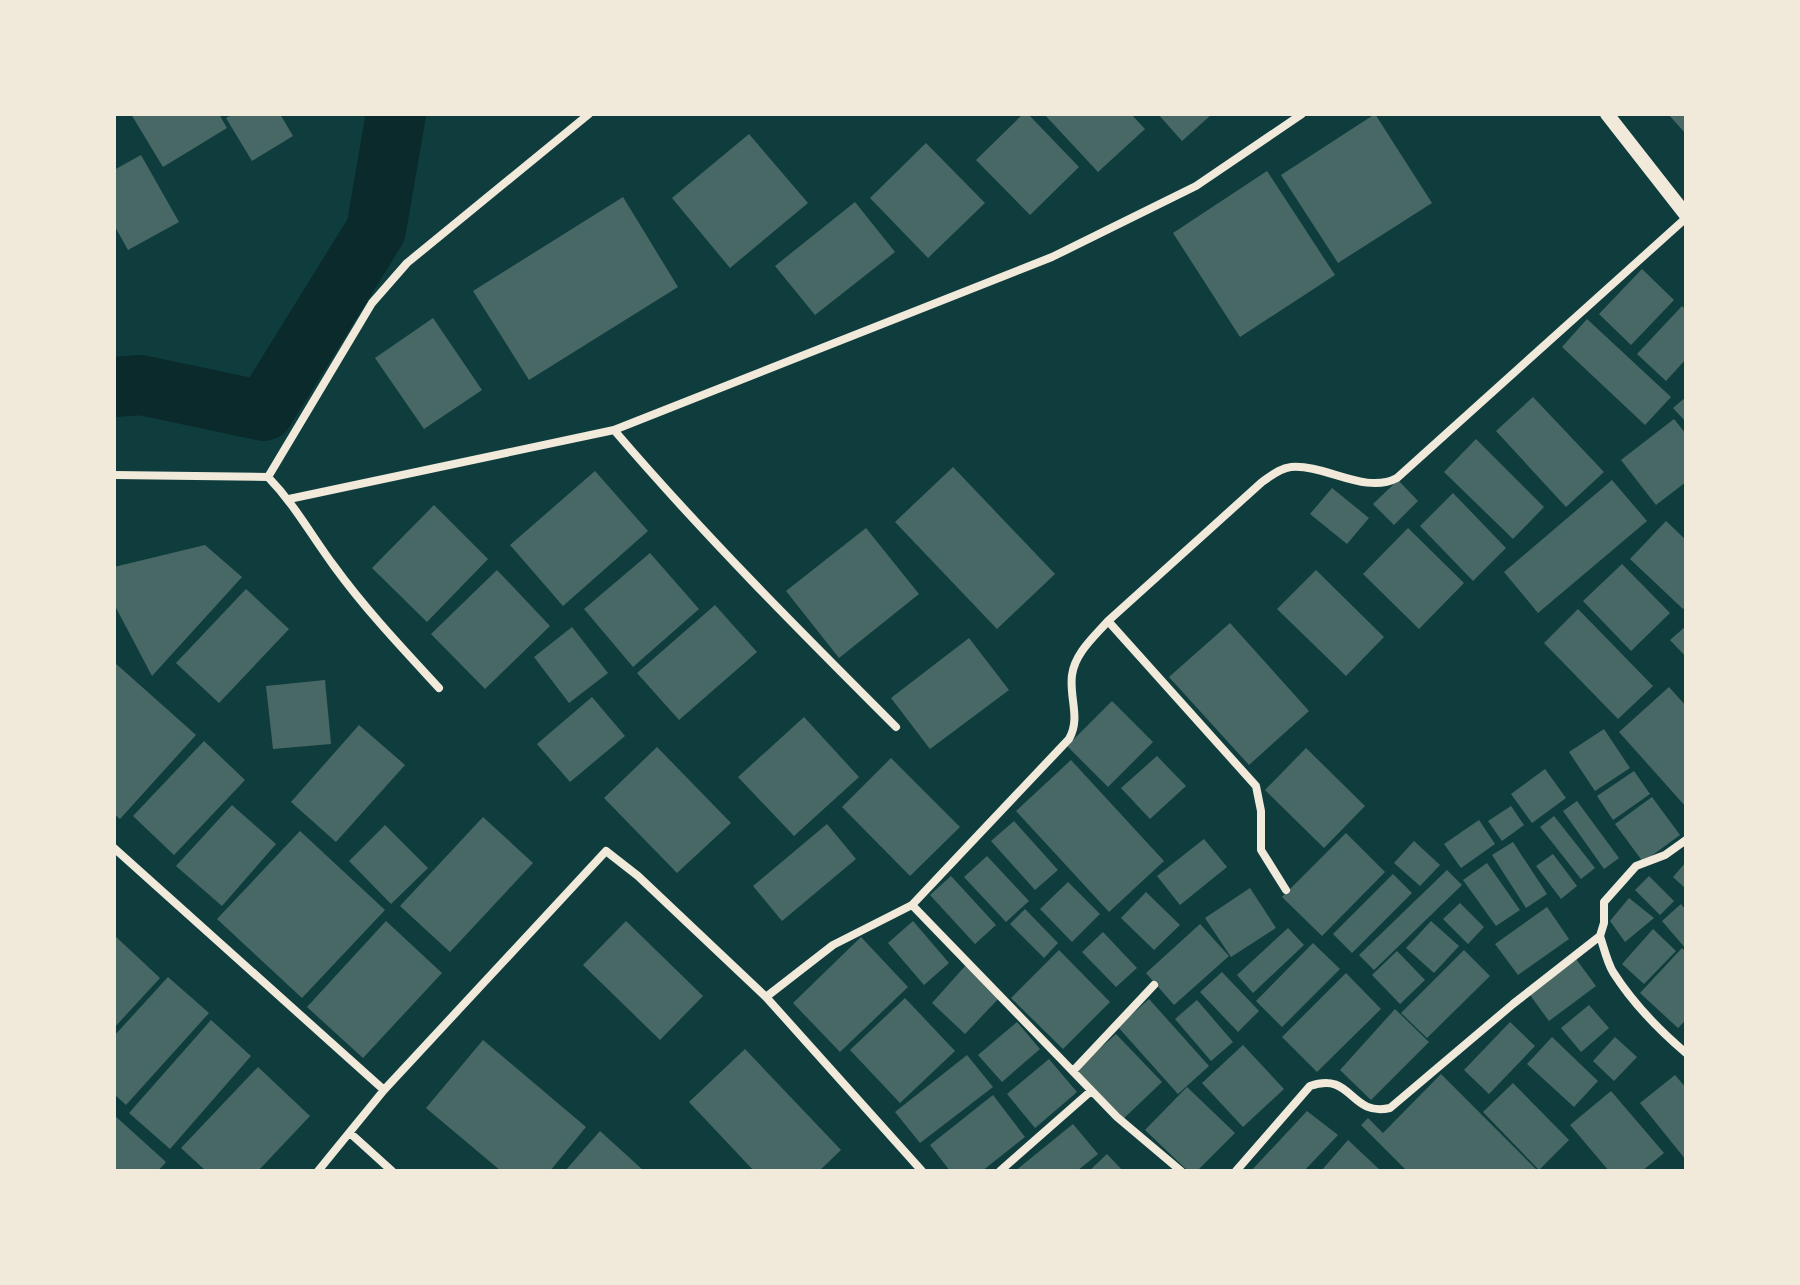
<svg xmlns="http://www.w3.org/2000/svg" width="1800" height="1285" font-family="'Noto Sans',sans-serif">
	<style>
		.lines { fill: none; stroke-linecap: round; stroke-linejoin: round }
		.river { stroke: #0a2a2b; stroke-width: 60 }
		.building { fill: #486865 }
		.minor { stroke: #f1e9da; stroke-width: 8 }
		.tertiary { stroke: #f1e9da; stroke-width: 14 }
	</style>
	<rect width="100%" height="100%" fill="#0f3d3e"/>
	<g class="lines">
		<path class="river" d="M114,387L141,385L264,411L376,230L396,114"/>
	</g>
	<path class="building" d="M131,114H219L227,128L163,167Z
		M233,114H280L293,136L252,161L226,118Z
		M1023,114H1028L1079,167L1030,215L976,160Z
		M1044,114H1131L1145,129L1098,172Z
		M1158,114H1212L1182,141Z
		M1375,114L1432,203L1338,263L1281,175Z
		M1668,114H1686V134Z
		M749,134L808,203L730,268L672,198Z
		M926,143L985,203L928,258L870,198Z
		M141,155L179,222L128,250L114,225V170Z
		M1267,171L1335,275L1240,337L1173,233Z
		M623,197L678,287L529,380L473,291Z
		M855,202L895,252L815,315L775,266Z
		M1642,269L1674,300L1631,345L1599,314Z
		M1682,306L1686,310V359L1666,381L1637,354Z
		M433,318L482,390L424,429L375,358Z
		M1587,319L1671,397L1645,425L1562,347Z
		M1533,397L1604,472L1566,507L1496,431Z
		M1686,397V422L1673,408Z
		M1674,419L1686,434V482L1656,505L1621,460Z
		M1476,439L1544,507L1513,539L1444,472Z
		M953,467L1055,574L997,629L895,522Z
		M595,471L648,531L563,606L510,545Z
		M1398,480L1418,501L1394,525L1373,504Z
		M1612,480L1647,521L1538,613L1504,572Z
		M1332,488L1369,518L1347,544L1310,514Z
		M1453,493L1506,548L1473,581L1420,526Z
		M434,505L488,559L427,622L372,568Z
		M1666,521L1686,540V605L1683,609L1630,559Z
		M866,528L919,594L839,658L786,591Z
		M1408,528L1464,583L1419,629L1363,574Z
		M205,545L242,577L152,676L114,604V567Z
		M650,553L699,609L633,667L584,609Z
		M1622,564L1670,613L1631,651L1583,601Z
		M497,570L550,626L485,689L431,634Z
		M1316,570L1384,637L1346,676L1277,609Z
		M246,589L289,629L219,703L176,663Z
		M715,605L757,652L679,720L637,673Z
		M1578,609L1653,686L1618,719L1544,643Z
		M1230,623L1309,711L1249,765L1169,677Z
		M1686,626V657L1670,640Z
		M572,627L608,673L569,703L534,657Z
		M969,638L1009,690L930,749L891,698Z
		M114,662L196,735L120,819L114,814Z
		M325,680L331,744L273,749L266,686Z
		M1669,687L1686,706V807L1619,732Z
		M592,697L625,736L570,782L537,744Z
		M1112,701L1153,742L1108,787L1067,746Z
		M804,717L859,777L794,836L738,777Z
		M359,725L405,765L336,842L291,802Z
		M1604,729L1630,768L1595,791L1569,752Z
		M204,741L245,780L174,855L133,816Z
		M657,747L731,823L677,873L604,798Z
		M1306,748L1365,806L1324,848L1265,790Z
		M1157,756L1186,786L1150,819L1121,788Z
		M891,758L960,827L910,876L842,807Z
		M1071,760L1164,861L1109,912L1016,811Z
		M1545,769L1566,798L1532,823L1511,794Z
		M1634,771L1650,794L1613,820L1597,796Z
		M1652,797L1680,835L1643,862L1615,824Z
		M1577,801L1619,858L1604,869L1563,811Z
		M232,805L276,844L222,906L176,866Z
		M1511,806L1524,825L1502,841L1488,821Z
		M1554,816L1595,868L1581,879L1540,827Z
		M483,817L533,863L450,952L400,906Z
		M1479,820L1495,844L1461,868L1444,844Z
		M1014,821L1058,870L1035,890L991,841Z
		M827,824L856,859L782,921L753,886Z
		M385,825L428,868L391,904L349,861Z
		M300,831L385,910L302,998L217,919Z
		M1346,833L1385,872L1322,936L1282,897Z
		M1204,839L1227,867L1180,905L1157,876Z
		M1414,841L1440,865L1420,886L1394,863Z
		M1513,842L1547,894L1526,908L1492,855Z
		M1553,854L1577,886L1561,899L1536,866Z
		M987,856L1029,901L1006,922L964,877Z
		M1686,862V889L1673,877Z
		M1487,863L1520,910L1496,926L1463,880Z
		M1447,870L1462,885L1374,970L1359,955Z
		M1393,874L1412,893L1352,953L1333,934Z
		M951,876L996,925L975,944L930,895Z
		M1649,876L1674,901L1660,915L1635,890Z
		M1068,882L1100,914L1072,942L1040,909Z
		M1250,888L1276,928L1231,957L1205,918Z
		M1146,892L1180,925L1154,950L1121,918Z
		M1629,898L1654,918L1625,942L1610,921Z
		M1460,903L1484,927L1468,944L1443,919Z
		M1681,904L1686,910V949L1662,921Z
		M1547,907L1569,939L1518,975L1495,944Z
		M1025,909L1058,943L1044,958L1010,924Z
		M386,921L442,973L363,1058L307,1007Z
		M626,921L703,996L660,1040L583,965Z
		M913,921L949,963L924,985L888,943Z
		M1431,921L1459,946L1434,973L1406,948Z
		M1200,924L1229,956L1174,1005L1146,973Z
		M1288,928L1304,945L1253,993L1237,975Z
		M1653,929L1676,951L1644,984L1622,964Z
		M1103,932L1137,968L1116,987L1082,952Z
		M114,935L160,978L114,1028Z
		M861,937L908,987L840,1052L793,1003Z
		M1313,943L1340,969L1282,1027L1256,1001Z
		M1682,948L1686,952V1020L1678,1028L1640,993Z
		M1059,950L1110,1002L1063,1049L1011,998Z
		M1464,950L1490,976L1427,1038L1401,1013Z
		M1397,951L1425,980L1400,1004L1372,975Z
		M1576,959L1596,986L1549,1021L1530,995Z
		M966,965L1000,997L965,1034L932,1003Z
		M1222,972L1259,1011L1238,1032L1200,992Z
		M1346,973L1381,1009L1317,1072L1282,1037Z
		M168,977L209,1013L126,1105L114,1094V1036Z
		M905,998L955,1051L900,1103L850,1050Z
		M1149,999L1209,1066L1178,1094L1118,1027Z
		M1197,1000L1233,1042L1211,1061L1175,1019Z
		M1589,1005L1609,1028L1581,1052L1561,1028Z
		M1395,1009L1429,1042L1371,1100L1340,1070Z
		M211,1020L251,1056L170,1149L129,1113Z
		M1017,1022L1040,1049L1002,1082L978,1055Z
		M1510,1022L1535,1046L1489,1094L1464,1070Z
		M1116,1034L1162,1082L1122,1120L1076,1070Z
		M1552,1037L1598,1081L1574,1107L1527,1064Z
		M1615,1037L1637,1057L1614,1081L1593,1061Z
		M483,1040L586,1127L550,1171H501L426,1108Z
		M1243,1045L1284,1089L1243,1127L1202,1083Z
		M745,1049L841,1150L819,1171H754L689,1102Z
		M967,1055L993,1087L920,1143L895,1112Z
		M1049,1059L1077,1092L1035,1128L1007,1094Z
		M258,1067L310,1116L258,1171H206L181,1148Z
		M1441,1074L1538,1171H1407L1361,1125L1368,1118L1383,1133Z
		M1675,1075L1686,1088V1160L1640,1103Z
		M1513,1083L1569,1140L1539,1170L1483,1112Z
		M1187,1087L1235,1133L1197,1171H1188L1145,1130Z
		M1611,1091L1664,1153L1642,1171H1609L1570,1125Z
		M993,1095L1025,1137L982,1171H950L930,1145Z
		M1307,1111L1338,1135L1304,1171H1251Z
		M114,1115L166,1162L158,1171H114Z
		M1073,1124L1098,1154L1077,1171H1015Z
		M600,1131L644,1171H565Z
		M1348,1140L1381,1171H1321Z
		M1107,1154L1123,1171H1089Z"/>
	<g class="lines">
		<path class="minor" d="M614,430C703,534 799,630 896,727
			M114,475L268,477C295,505 311,535 334,566C366,610 403,649 439,688
			M268,477L372,303L407,263L589,114
			M289,499L614,430L1052,257L1196,186L1302,114
			M1108,621L1256,786L1261,811V850L1286,890
			M114,848L384,1090
			M912,905L1117,1117L1181,1171
			M1600,936C1604,948 1607,962 1613,972C1632,1002 1659,1030 1686,1053
			M766,997L922,1171
			M1073,1071L1154,985
			M350,1133L392,1171
			M318,1171L384,1090L606,851L638,876L766,997L833,945L912,905L1069,739C1081,718 1069,698 1072,675C1075,653 1094,637 1108,621L1262,482C1271,476 1280,468 1291,467C1325,464 1365,495 1397,478L1686,218
			M1000,1171L1091,1091
			M1236,1171L1310,1086C1353,1071 1349,1117 1390,1108L1513,1004L1600,936L1604,923V902L1636,866L1665,855L1686,840"/>
		<path class="tertiary" d="M1607,114L1686,215"/>
	</g>
	<rect width="1800" height="1285" fill="none" stroke="#f1e9da" stroke-width="232"/>
</svg>
